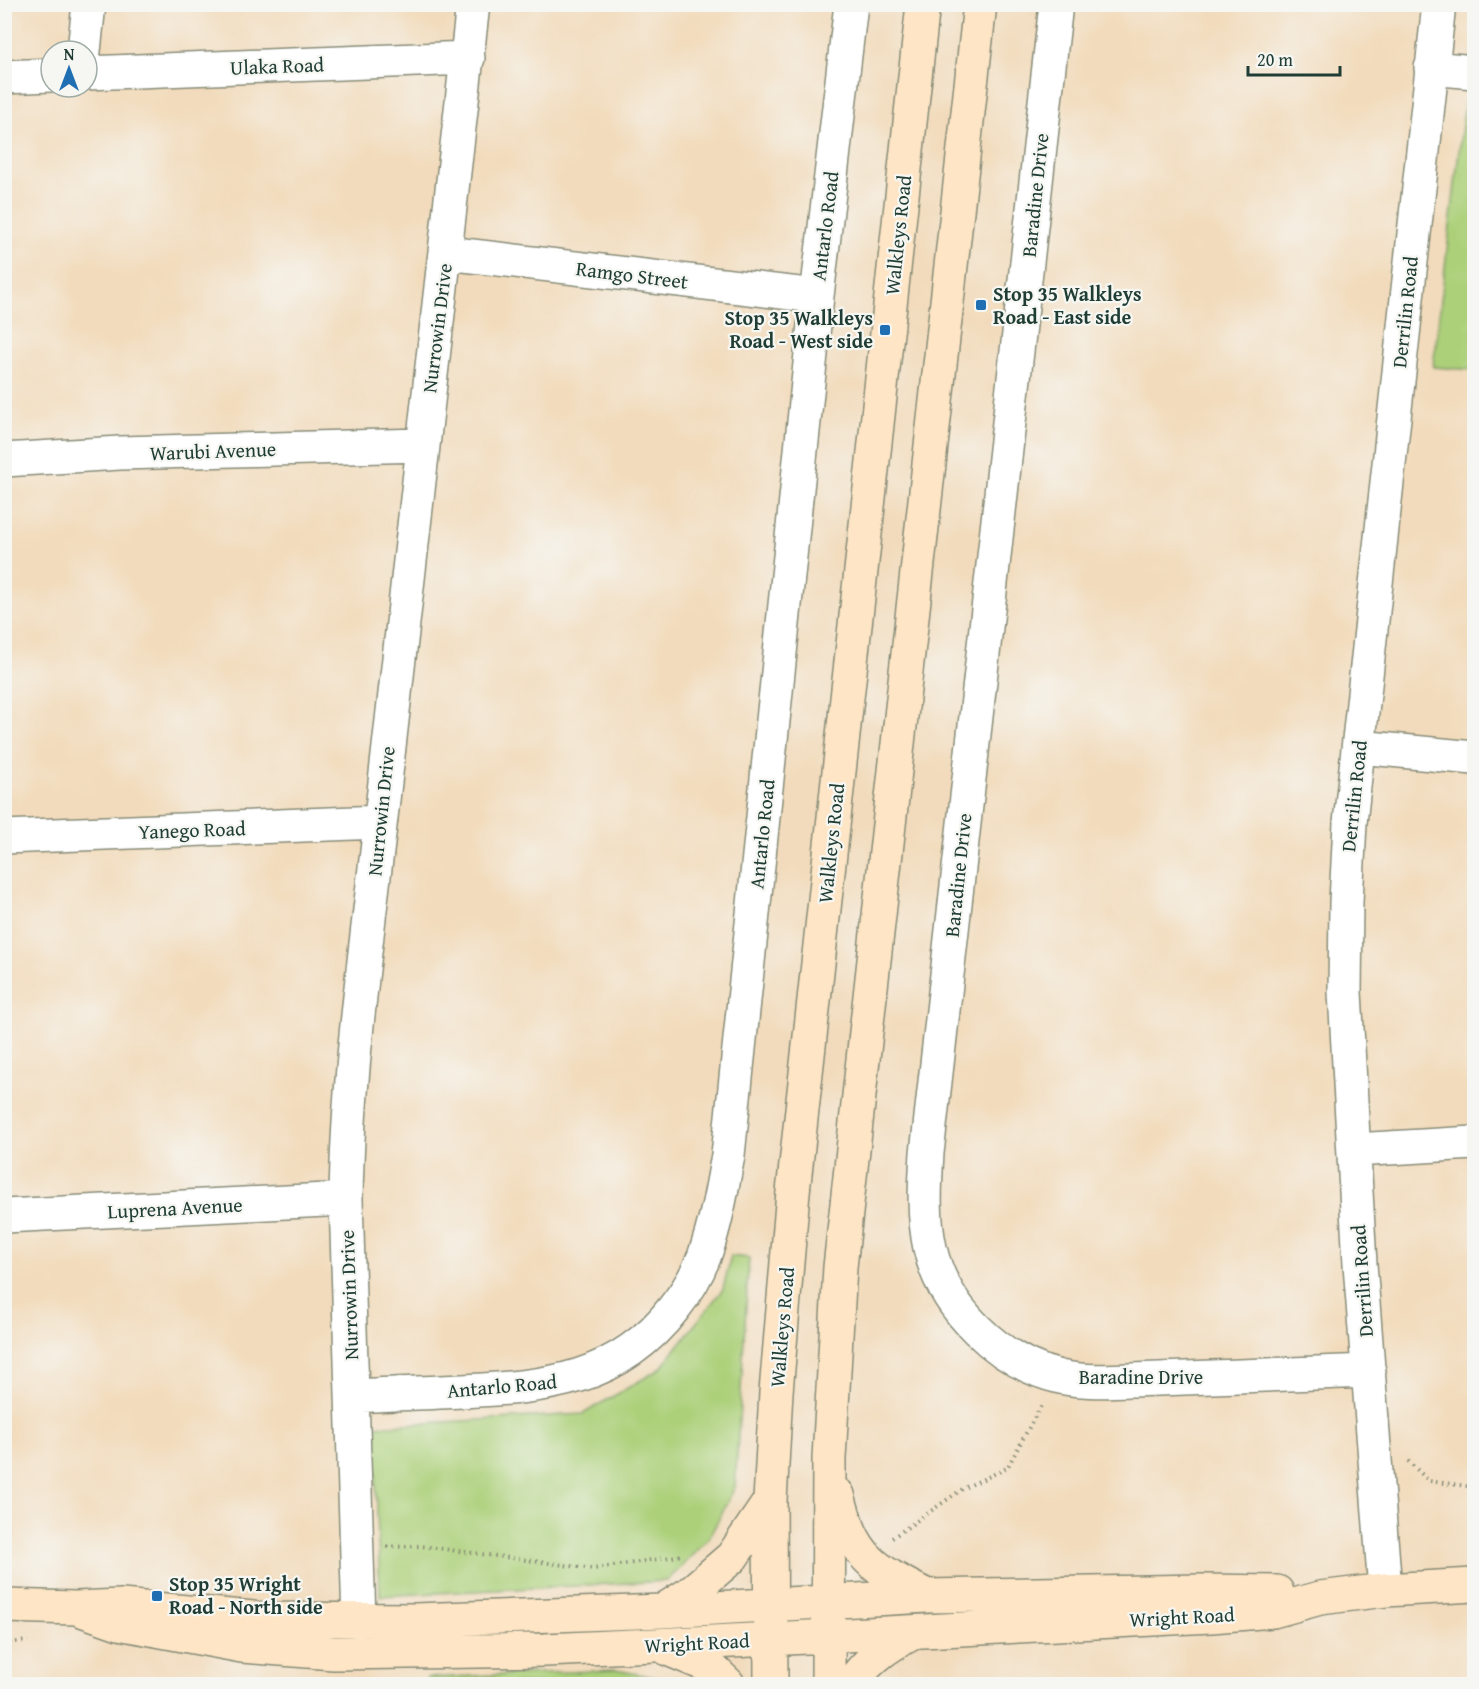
<svg xmlns="http://www.w3.org/2000/svg" width="1479" height="1689" font-family="'Gentium Book Plus',serif">
	<style>
		.green { fill: #acd079; stroke: #668656; stroke-width: 1.5 }
		.lines { fill: none; stroke-linecap: round; stroke-linejoin: round }
		.minor-casing { stroke: #888c78; stroke-width: 36 }
		.secondary-casing { stroke: #888c78; stroke-width: 36 }
		.path { stroke: #888c78; stroke-width: 4; stroke-dasharray: 1.5 4.5; stroke-linecap: butt }
		.minor { stroke: #fff; stroke-width: 33 }
		.secondary { stroke: #fde5c5; stroke-width: 33 }
		.poi-dot { fill: #1f6fb2; stroke: #f6f6f2; stroke-width: 2 }
		.labels { text-anchor: middle; stroke-width: 4.5; stroke-linejoin: round; paint-order: stroke }
		.street-label { font-size: 20px; fill: #1f3d34; stroke: #f6f6f2 }
		.poi-label { font-size: 20px; font-weight: bold; fill: #1f3d34; stroke: #f6f6f2; text-anchor: start }
	</style>
	<rect width="100%" height="100%" fill="#f6f6f2"/>
	<filter id="ink" filterUnits="userSpaceOnUse"><feTurbulence type="fractalNoise" baseFrequency=".0167" numOctaves="2"/><feDisplacementMap in="SourceGraphic" scale="12" xChannelSelector="R" yChannelSelector="G"/><feConvolveMatrix kernelMatrix="1 2 1 2 8 2 1 2 1" color-interpolation-filters="sRGB"/></filter>
	<filter id="wash" filterUnits="userSpaceOnUse"><feTurbulence type="fractalNoise" baseFrequency=".008" numOctaves="4" result="noise"/><feDisplacementMap in="SourceGraphic" scale="24" xChannelSelector="R" yChannelSelector="G"/><feGaussianBlur stdDeviation="1.35" result="paint"/><feColorMatrix in="noise" values="0 0 0 0 0 0 0 0 0 0 0 0 0 0 0 0 0 1.4 0 .05"/><feComposite in="paint" operator="in"/></filter>
	<g filter="url(#wash)">
		<rect width="100%" height="100%" fill="#f2dbbc"/>
		<path class="green" d="M1465,101L1474,102V370L1433,367Z
			M731,1256L749,1258L735,1487L709,1538L667,1581L380,1596L374,1426L583,1414L660,1369L723,1289Z
			M616,1670L691,1684H427V1678Z"/>
	</g>
	<g filter="url(#ink)">
		<g class="lines">
			<g class="minor-casing">
				<path id="minor" d="M1056,4L927,1153C925,1185 923,1216 930,1248C943,1308 1000,1363 1060,1377C1083,1382 1108,1381 1132,1380L1369,1371
					M84,51L89,4
					M1431,68L1474,72
					M87,73L468,58
					M4,77L51,75
					M446,253L817,296
					M4,460L120,453L422,445
					M1359,747L1474,758
					M4,837L380,822
					M1354,1150L1474,1143
					M4,1216L346,1199
					M352,1396C388,1394 425,1393 462,1391C547,1387 618,1381 674,1308C686,1293 697,1275 704,1257C716,1224 722,1189 728,1155L817,296L851,4
					M1385,1590L1360,1264L1345,992L1346,902L1350,823L1439,4
					M359,1621L346,1199C348,1063 369,927 384,791C412,528 445,267 473,4"/>
			</g>
			<g class="secondary-casing">
				<path id="secondary" d="M838,1495C854,1558 872,1568 927,1596
					M4,1606L76,1608L121,1606L264,1619L415,1620L662,1611L927,1596L1203,1591L1277,1592
					M76,1608L119,1623L242,1646L334,1653L545,1650L655,1645L1211,1616L1273,1611L1320,1598L1385,1590L1474,1585
					M664,1610L689,1594L732,1557L770,1501
					M668,1649L709,1666L728,1684
					M771,1684L770,1501L776,1392L793,1192L923,4
					M828,1684L829,1458L840,1267L980,4
					M851,1684C867,1661 885,1647 911,1634"/>
			</g>
			<path class="path" d="M1408,1461L1429,1481L1474,1487
				M892,1538L964,1488L1007,1468L1042,1404
				M387,1547L421,1546L594,1569L683,1555
				M4,1643L28,1641"/>
			<use href="#minor" class="minor"/>
			<use href="#secondary" class="secondary"/>
		</g>
	</g>
	<g class="poi-dot">
		<rect x="975" y="299" width="12" height="12" rx="3"/>
		<rect x="879" y="324" width="12" height="12" rx="3"/>
		<rect x="151" y="1590" width="12" height="12" rx="3"/>
	</g>
	<g class="labels">
		<g class="street-label">
			<text transform="translate(277 66) rotate(-2)" y="7">Ulaka Road</text>
			<text transform="translate(1035 195) rotate(-84)" y="7">Baradine Drive</text>
			<text transform="translate(825 226) rotate(-83)" y="7">Antarlo Road</text>
			<text transform="translate(898 235) rotate(-84)" y="7">Walkleys Road</text>
			<text transform="translate(632 275) rotate(7)" y="7">Ramgo Street</text>
			<text transform="translate(1405 312) rotate(-84)" y="7">Derrilin Road</text>
			<text transform="translate(437 328) rotate(-83)" y="7">Nurrowin Drive</text>
			<text transform="translate(213 451) rotate(-2)" y="7">Warubi Avenue</text>
			<text transform="translate(1354 796) rotate(-84)" y="7">Derrilin Road</text>
			<text transform="translate(381 811) rotate(-84)" y="7">Nurrowin Drive</text>
			<text transform="translate(192 830) rotate(-2)" y="7">Yanego Road</text>
			<text transform="translate(762 834) rotate(-84)" y="7">Antarlo Road</text>
			<text transform="translate(831 843) rotate(-84)" y="7">Walkleys Road</text>
			<text transform="translate(958 875) rotate(-84)" y="7">Baradine Drive</text>
			<text transform="translate(175 1208) rotate(-3)" y="7">Luprena Avenue</text>
			<text transform="translate(1362 1281) rotate(-94)" y="7">Derrilin Road</text>
			<text transform="translate(349 1295) rotate(-92)" y="7">Nurrowin Drive</text>
			<text transform="translate(782 1327) rotate(-85)" y="7">Walkleys Road</text>
			<text x="1141" y="1384">Baradine Drive</text>
			<text transform="translate(502 1386) rotate(-5)" y="7">Antarlo Road</text>
			<text transform="translate(1182 1617) rotate(-3)" y="7">Wright Road</text>
			<text transform="translate(697 1643) rotate(-3)" y="7">Wright Road</text>
		</g>
		<g class="poi-label">
			<text x="993" y="301">Stop 35 Walkleys<tspan x="993" dy="23">Road - East side</tspan></text>
			<text x="873" y="325" text-anchor="end">Stop 35 Walkleys<tspan x="873" dy="23">Road - West side</tspan></text>
			<text x="169" y="1591">Stop 35 Wright<tspan x="169" dy="23">Road - North side</tspan></text>
		</g>
	</g>
	<rect width="1479" height="1689" fill="none" stroke="#f6f6f2" stroke-width="24"/>
	<g transform="translate(69 69)"><circle r="28" fill="#f6f6f2" stroke="#a0aca6" stroke-width="1.5"/>
	<path d="M0-4.5L10 22L0 15L-10 22Z" fill="#1f6fb2"/>
	<text y="-9" font-size="16" font-weight="bold" text-anchor="middle" fill="#1f3d34">N</text>
	</g>
	<path d="M1248 66v9h92v-9" fill="none" stroke="#1f3d34" stroke-width="3"/>
	<text x="1257" y="66" font-size="18" fill="#1f3d34" stroke="#f6f6f2" stroke-width="4.5" paint-order="stroke">20 m</text>
</svg>
